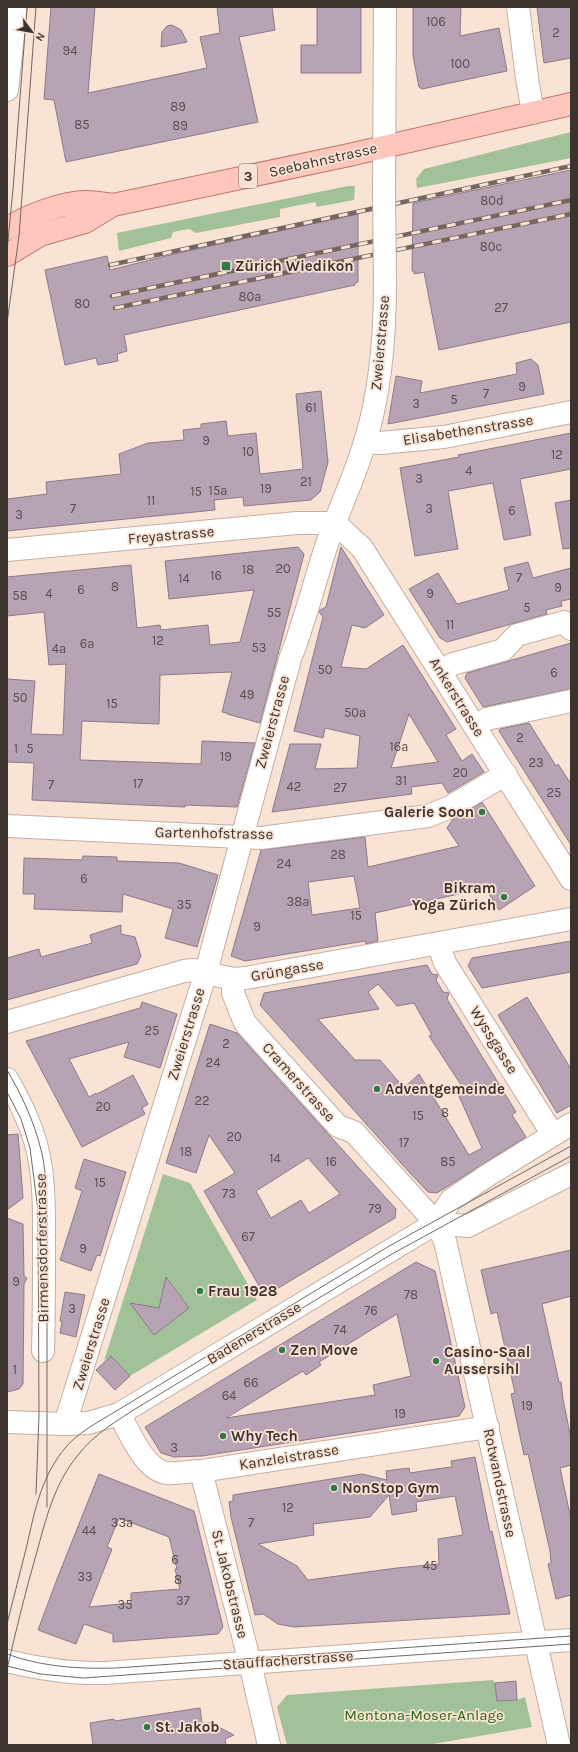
<svg xmlns="http://www.w3.org/2000/svg" width="578" height="1752" font-family="Karla,sans-serif">
	<style>
		.green { fill: #a1c298 }
		.building { fill: #b6a3b3; stroke: #8c7a89; fill-rule: evenodd }
		.lines { fill: none; stroke-linecap: round; stroke-linejoin: round }
		.street-casing { stroke: #c4afa2; stroke-width: 24 }
		.secondary-casing { stroke: #c4afa2; stroke-width: 24 }
		.primary-casing { stroke: #bb7a6c; stroke-width: 24 }
		.street { stroke: #fff; stroke-width: 22 }
		.secondary { stroke: #fff; stroke-width: 22 }
		.primary { stroke: #ffc6bb; stroke-width: 22 }
		.tram { stroke: #74675f; stroke-width: 1 }
		.rail-casing { stroke: #74675f; stroke-width: 4.5 }
		.rail { stroke: #f9e3d4; stroke-width: 3; stroke-dasharray: 9; stroke-linecap: butt }
		.secondary-bridge-casing { stroke: #c4afa2; stroke-width: 24; stroke-linecap: butt }
		.secondary-bridge { stroke: #fff; stroke-width: 22 }
		.poi-dot { fill: #317a47; stroke: #f9e3d4; stroke-width: 1.5 }
		.labels { text-anchor: middle; stroke-width: 3.5; stroke-linejoin: round; paint-order: stroke }
		.number-label { font-size: 13px; fill: #5a4f4f }
		.shield { fill: #f9e3d4; stroke: #756860; stroke-width: 1 }
		.shield-label { font-size: 14px; font-weight: bold; fill: #3c332e }
		.street-label { font-size: 15px; fill: #3c332e; stroke: #f9e3d4 }
		.poi-label { font-size: 15px; font-weight: bold; fill: #3c332e; stroke: #f9e3d4; text-anchor: start }
		.park-label { font-size: 15px; fill: #276712; stroke: #f9e3d4 }
	</style>
	<rect width="100%" height="100%" fill="#f9e3d4"/>
	<path class="green" d="M571,132V158L417,188L416,179L424,169Z
		M348,186H355L354,200L317,207L315,202L280,209V217L196,233L189,229L173,232L171,238L119,251L117,233Z
		M163,1174L190,1183L257,1300L130,1376L111,1356L104,1361Z
		M493,1680L495,1683L497,1701L517,1700L525,1697L532,1727L427,1745H287L277,1707L287,1695Z"/>
	<path class="building" d="M51,7H95L88,93L207,68L200,37L220,33L217,7H272L275,30L239,37L258,122L66,162L54,100L44,99Z
		M317,7H361V73H301V45H317Z
		M413,7H461L460,36L499,28L507,71L422,89L419,87L413,56Z
		M537,7H571V58L544,63Z
		M171,25L174,26L181,30L187,42L161,47L162,32L167,26Z
		M571,170V322L439,350L424,272L414,274V271H412L413,203Z
		M358,214V282L355,283V285L124,335L127,351L117,354L118,361L98,365L96,358L65,365L45,270L107,256L110,270L174,254Z
		M531,359L538,365L544,394L388,424L396,376L422,381L420,393L517,374L516,363Z
		M321,391L328,462L320,492L311,500L244,506L243,497L214,500L215,510L7,531V499L47,494L46,482L121,474L119,454L148,443L184,440L183,430L201,428V424L226,421L228,436L256,433L260,474L303,469L296,394Z
		M571,433V469L520,479L531,535L504,540L493,483L448,491L458,549L415,556L400,468L459,457L458,455Z
		M571,500V548L563,549L555,503Z
		M298,547L304,554L260,723L227,714V713L222,712L232,672L160,675L159,724L82,721L80,760L201,764L202,741L255,743L237,807L185,805V807L32,800L34,763L7,762V679L35,681L31,734L63,735L66,664L49,665L44,612L7,616V577L131,565L137,628L160,625L161,630L208,625L210,645L240,642L254,590L169,599L165,561Z
		M341,547L384,615L365,628L352,625L341,667L366,669L403,645L456,729L446,735L462,761L472,754L484,772L448,793L442,783L411,787L412,794L272,812L290,744H321L315,769L357,768L360,736L325,728L323,738L294,731L323,617L319,612L320,610L326,607ZM409,714L438,762L391,768Z
		M528,562L533,578L571,568V599L561,601L562,606L546,610L547,614L447,642L440,638L409,589L438,573L457,604L509,590L504,568Z
		M571,643V689L483,707L465,678L467,673Z
		M529,723L556,766L558,764L571,784V845L499,731L500,729Z
		M482,802L535,886L499,910L485,888L375,913L378,941L366,944L365,941L245,961L231,956L261,850L365,837L368,867L459,846L447,828L453,819ZM354,876L360,908L312,915L308,882Z
		M83,856L117,857V861L179,863L218,875L197,947L165,938L173,909L123,894L122,912L34,909L35,894H23L24,858L82,860Z
		M121,925V934L135,937L141,956L137,964L7,1000V958L39,949L41,957L92,943L90,935Z
		M571,941V972L482,988L468,966L472,958Z
		M427,965L432,974L438,975L436,980L443,992L449,993L447,999L516,1112L512,1115L526,1137L437,1193L428,1192L409,1172L260,1005L264,993ZM378,984L397,1006L414,1003L432,1035L429,1036L465,1091L458,1094L482,1148L469,1155L419,1074L404,1088L380,1060H355L318,1019L379,1009L368,992Z
		M527,997L571,1069V1105L557,1113L498,1015Z
		M142,1002L177,1014L160,1068L124,1057L129,1042L69,1059L89,1097L96,1093L97,1094L133,1075L148,1104L142,1108L145,1114L82,1147L26,1041L140,1008Z
		M210,1024L237,1033L396,1209L395,1218L265,1296L204,1191L235,1173L209,1135L196,1173L166,1163ZM308,1158L340,1194L309,1213L301,1200L271,1218L256,1191Z
		M18,1134L23,1198L7,1210V1135Z
		M84,1159L126,1172L100,1256L97,1255L91,1271L60,1260L82,1191L75,1188Z
		M7,1218L23,1224L24,1276L27,1278L24,1284L23,1384L19,1389L7,1392Z
		M571,1250V1296L542,1304L559,1382H561L563,1399L571,1439V1465L560,1468L571,1519V1595L556,1599L548,1564L551,1563L550,1551L528,1454L524,1455L511,1394L515,1393L497,1312L491,1314L481,1270Z
		M416,1262L435,1271L465,1407L459,1416L202,1456L174,1457L161,1453L145,1427ZM397,1314L411,1376L373,1385L375,1395L226,1418L303,1371L306,1375L321,1365L319,1362Z
		M166,1277L189,1308L154,1335L130,1303L159,1308Z
		M65,1292L85,1295L76,1337L60,1333L62,1322L60,1321Z
		M111,1356L130,1376L115,1390L96,1370Z
		M475,1457L490,1532L492,1531L510,1614L294,1627L278,1624L263,1614L255,1615L231,1517L229,1502L233,1501V1495L362,1474L387,1480L386,1471L409,1468L410,1473L436,1469L452,1467L451,1461ZM389,1495L392,1515L417,1511L416,1502L455,1496L463,1535L438,1539L439,1564L397,1568L308,1580L297,1566L258,1544L314,1535L313,1524L370,1517Z
		M99,1474L194,1511L223,1627L218,1634L113,1642V1634L84,1624L76,1644L38,1630L59,1574ZM119,1518L169,1537L177,1569H175L180,1589L131,1593V1603L89,1607L112,1549L107,1547Z
		M516,1681L517,1700L497,1701L495,1683Z
		M200,1708L202,1723H211L234,1735L225,1739L226,1745H93L90,1723L114,1719L115,1721Z"/>
	<g class="lines">
		<g class="street-casing">
			<path id="street" d="M518,7L527,78L533,113
				M365,442L380,443L444,437L571,412
				M7,550L297,523H335L362,548L571,879
				M441,671L453,664L503,650L517,635L564,622L571,629
				M476,726L487,719L571,701
				M7,826L261,838L428,816L450,807L506,774
				M438,943L445,963L553,1135
				M233,979V993L245,1023L338,1126L354,1132L436,1223L445,1241L559,1745
				M7,1022L184,971L193,970L233,979L246,978L571,919
				M7,1079C21,1103 34,1130 39,1157C45,1187 44,1220 44,1251C44,1284 44,1318 43,1351
				M119,1414C130,1433 144,1469 166,1473C177,1474 190,1471 201,1471L488,1427
				M201,1471L250,1663L269,1745"/>
		</g>
		<g class="secondary-casing">
			<path id="secondary" d="M7,90L16,7
				M384,191L385,7
				M436,1223L468,1226L571,1174
				M7,1422L65,1424L88,1423L119,1414L436,1223L451,1200L488,1175L571,1124
				M65,1424L206,972L290,659C304,624 313,587 325,550C337,513 354,479 365,442C381,391 385,336 385,283
				M7,1661C40,1669 71,1674 105,1673L571,1640"/>
		</g>
		<g class="primary-casing">
			<path id="primary" d="M7,229C25,216 66,201 88,202C96,202 104,204 113,205L349,155L571,104
				M7,255L40,235L85,222L113,205"/>
		</g>
		<use href="#street" class="street"/>
		<use href="#secondary" class="secondary"/>
		<use href="#primary" class="primary"/>
		<path class="tram" d="M7,251L13,189L27,7
			M7,323L19,236L36,7
			M7,1070C21,1094 33,1119 40,1146C46,1166 46,1188 47,1210V1507
			M7,1092L21,1119L30,1148L38,1210L39,1415L36,1494
			M7,1624C14,1598 20,1571 27,1545C35,1509 42,1475 66,1447C77,1434 93,1425 108,1416L391,1245L571,1146
			M7,1654C43,1667 78,1669 116,1668L571,1636
			M7,1666L40,1674L83,1678L571,1644
			M7,1669C16,1631 25,1593 36,1555C46,1519 54,1484 78,1455C94,1434 118,1420 140,1406L392,1254L571,1156"/>
		<g class="rail-casing">
			<path id="rail" d="M110,265L571,166
				M112,296L571,200
				M115,308L571,214"/>
		</g>
		<use href="#rail" class="rail"/>
		<g class="secondary-bridge-casing">
			<path id="secondary-bridge" d="M384,191L385,283"/>
		</g>
		<use href="#secondary-bridge" class="secondary-bridge"/>
	</g>
	<g class="poi-dot">
		<rect x="221" y="261" width="10" height="10" rx="2"/>
		<circle cx="482" cy="812" r="4"/>
		<circle cx="504" cy="897" r="4"/>
		<circle cx="377" cy="1089" r="4"/>
		<circle cx="200" cy="1291" r="4"/>
		<circle cx="282" cy="1350" r="4"/>
		<circle cx="436" cy="1361" r="4"/>
		<circle cx="223" cy="1436" r="4"/>
		<circle cx="334" cy="1488" r="4"/>
		<circle cx="147" cy="1727" r="4"/>
	</g>
	<g class="labels">
		<g class="number-label">
			<text x="436" y="26">106</text>
			<text x="556" y="37">2</text>
			<text x="70" y="55">94</text>
			<text x="460" y="68">100</text>
			<text x="178" y="111">89</text>
			<text x="82" y="129">85</text>
			<text x="180" y="130">89</text>
			<text x="492" y="205">80d</text>
			<text x="491" y="251">80c</text>
			<text x="250" y="301">80a</text>
			<text x="82" y="308">80</text>
			<text x="501" y="312">27</text>
			<text x="522" y="391">9</text>
			<text x="486" y="398">7</text>
			<text x="454" y="404">5</text>
			<text x="416" y="408">3</text>
			<text x="311" y="412">61</text>
			<text x="206" y="445">9</text>
			<text x="248" y="456">10</text>
			<text x="557" y="459">12</text>
			<text x="469" y="475">4</text>
			<text x="419" y="483">3</text>
			<text x="306" y="486">21</text>
			<text x="266" y="493">19</text>
			<text x="218" y="495">15a</text>
			<text x="196" y="496">15</text>
			<text x="151" y="505">11</text>
			<text x="73" y="513">7</text>
			<text x="429" y="513">3</text>
			<text x="512" y="515">6</text>
			<text x="19" y="519">3</text>
			<text x="283" y="573">20</text>
			<text x="248" y="574">18</text>
			<text x="216" y="580">16</text>
			<text x="519" y="582">7</text>
			<text x="184" y="583">14</text>
			<text x="115" y="591">8</text>
			<text x="558" y="592">9</text>
			<text x="81" y="594">6</text>
			<text x="49" y="598">4</text>
			<text x="430" y="598">9</text>
			<text x="20" y="600">58</text>
			<text x="527" y="612">5</text>
			<text x="274" y="617">55</text>
			<text x="450" y="629">11</text>
			<text x="158" y="645">12</text>
			<text x="87" y="648">6a</text>
			<text x="259" y="652">53</text>
			<text x="59" y="653">4a</text>
			<text x="325" y="674">50</text>
			<text x="554" y="677">6</text>
			<text x="247" y="699">49</text>
			<text x="20" y="702">50</text>
			<text x="112" y="708">15</text>
			<text x="355" y="717">50a</text>
			<text x="520" y="742">2</text>
			<text x="399" y="751">16a</text>
			<text x="16" y="753">1</text>
			<text x="30" y="753">5</text>
			<text x="226" y="761">19</text>
			<text x="536" y="767">23</text>
			<text x="460" y="777">20</text>
			<text x="401" y="785">31</text>
			<text x="138" y="788">17</text>
			<text x="51" y="789">7</text>
			<text x="294" y="791">42</text>
			<text x="340" y="792">27</text>
			<text x="554" y="797">25</text>
			<text x="338" y="859">28</text>
			<text x="284" y="868">24</text>
			<text x="84" y="883">6</text>
			<text x="298" y="906">38a</text>
			<text x="184" y="909">35</text>
			<text x="356" y="920">15</text>
			<text x="257" y="931">9</text>
			<text x="152" y="1035">25</text>
			<text x="226" y="1048">2</text>
			<text x="213" y="1067">24</text>
			<text x="202" y="1105">22</text>
			<text x="103" y="1111">20</text>
			<text x="445" y="1117">8</text>
			<text x="418" y="1120">15</text>
			<text x="234" y="1141">20</text>
			<text x="404" y="1147">17</text>
			<text x="186" y="1156">18</text>
			<text x="275" y="1163">14</text>
			<text x="331" y="1166">16</text>
			<text x="448" y="1166">85</text>
			<text x="100" y="1187">15</text>
			<text x="229" y="1198">73</text>
			<text x="375" y="1213">79</text>
			<text x="248" y="1241">67</text>
			<text x="83" y="1253">9</text>
			<text x="16" y="1286">9</text>
			<text x="411" y="1299">78</text>
			<text x="72" y="1313">3</text>
			<text x="371" y="1315">76</text>
			<text x="340" y="1334">74</text>
			<text x="15" y="1374">1</text>
			<text x="251" y="1387">66</text>
			<text x="229" y="1400">64</text>
			<text x="527" y="1410">19</text>
			<text x="400" y="1418">19</text>
			<text x="174" y="1452">3</text>
			<text x="288" y="1512">12</text>
			<text x="122" y="1527">33a</text>
			<text x="251" y="1527">7</text>
			<text x="89" y="1535">44</text>
			<text x="175" y="1564">6</text>
			<text x="430" y="1570">45</text>
			<text x="85" y="1581">33</text>
			<text x="178" y="1584">8</text>
			<text x="183" y="1605">37</text>
			<text x="125" y="1609">35</text>
		</g>
		<rect class="shield" x="239" y="164" width="18" height="24" rx="3"/>
		<g class="shield-label">
			<text x="248" y="181">3</text>
		</g>
		<g class="street-label">
			<text transform="translate(323 160) rotate(-13)" y="5">Seebahnstrasse</text>
			<text transform="translate(380 343) rotate(-85)" y="5">Zweierstrasse</text>
			<text transform="translate(468 430) rotate(-9)" y="5">Elisabethenstrasse</text>
			<text transform="translate(171 535) rotate(-5)" y="5">Freyastrasse</text>
			<text transform="translate(457 697) rotate(58)" y="5">Ankerstrasse</text>
			<text transform="translate(272 722) rotate(-75)" y="5">Zweierstrasse</text>
			<text transform="translate(214 833) rotate(1)" y="5">Gartenhofstrasse</text>
			<text transform="translate(287 970) rotate(-10)" y="5">Grüngasse</text>
			<text transform="translate(186 1034) rotate(-73)" y="5">Zweierstrasse</text>
			<text transform="translate(494 1040) rotate(58)" y="5">Wyssgasse</text>
			<text transform="translate(299 1082) rotate(48)" y="5">Cramerstrasse</text>
			<text transform="translate(42 1248) rotate(-91)" y="5">Birmensdorferstrasse</text>
			<text transform="translate(254 1333) rotate(-31)" y="5">Badenerstrasse</text>
			<text transform="translate(91 1344) rotate(-73)" y="5">Zweierstrasse</text>
			<text transform="translate(289 1457) rotate(-9)" y="5">Kanzleistrasse</text>
			<text transform="translate(500 1483) rotate(78)" y="5">Rotwandstrasse</text>
			<text transform="translate(230 1584) rotate(76)" y="5">St. Jakobstrasse</text>
			<text transform="translate(288 1660) rotate(-4)" y="5">Stauffacherstrasse</text>
		</g>
		<g class="poi-label">
			<text x="235" y="271">Zürich Wiedikon</text>
			<text x="474" y="817" text-anchor="end">Galerie Soon</text>
			<text x="496" y="893" text-anchor="end">Bikram<tspan x="496" dy="17">Yoga Zürich</tspan></text>
			<text x="385" y="1094">Adventgemeinde</text>
			<text x="208" y="1296">Frau 1928</text>
			<text x="290" y="1355">Zen Move</text>
			<text x="444" y="1357">Casino-Saal<tspan x="444" dy="17">Aussersihl</tspan></text>
			<text x="231" y="1441">Why Tech</text>
			<text x="342" y="1493">NonStop Gym</text>
			<text x="155" y="1732">St. Jakob</text>
		</g>
		<g class="park-label">
			<text x="424" y="1720">Mentona-Moser-Anlage</text>
		</g>
	</g>
	<rect width="578" height="1752" fill="none" stroke="#3c332e" stroke-width="16"/>
	<g transform="translate(32 32) rotate(122)" stroke="#f9e3d4" stroke-width="3" paint-order="stroke">
	<path d="M0-3L7 15L0 10L-7 15Z" fill="#3c332e"/>
	<text y="-6" font-size="11" font-weight="bold" text-anchor="middle" fill="#3c332e">N</text>
	</g>
</svg>
